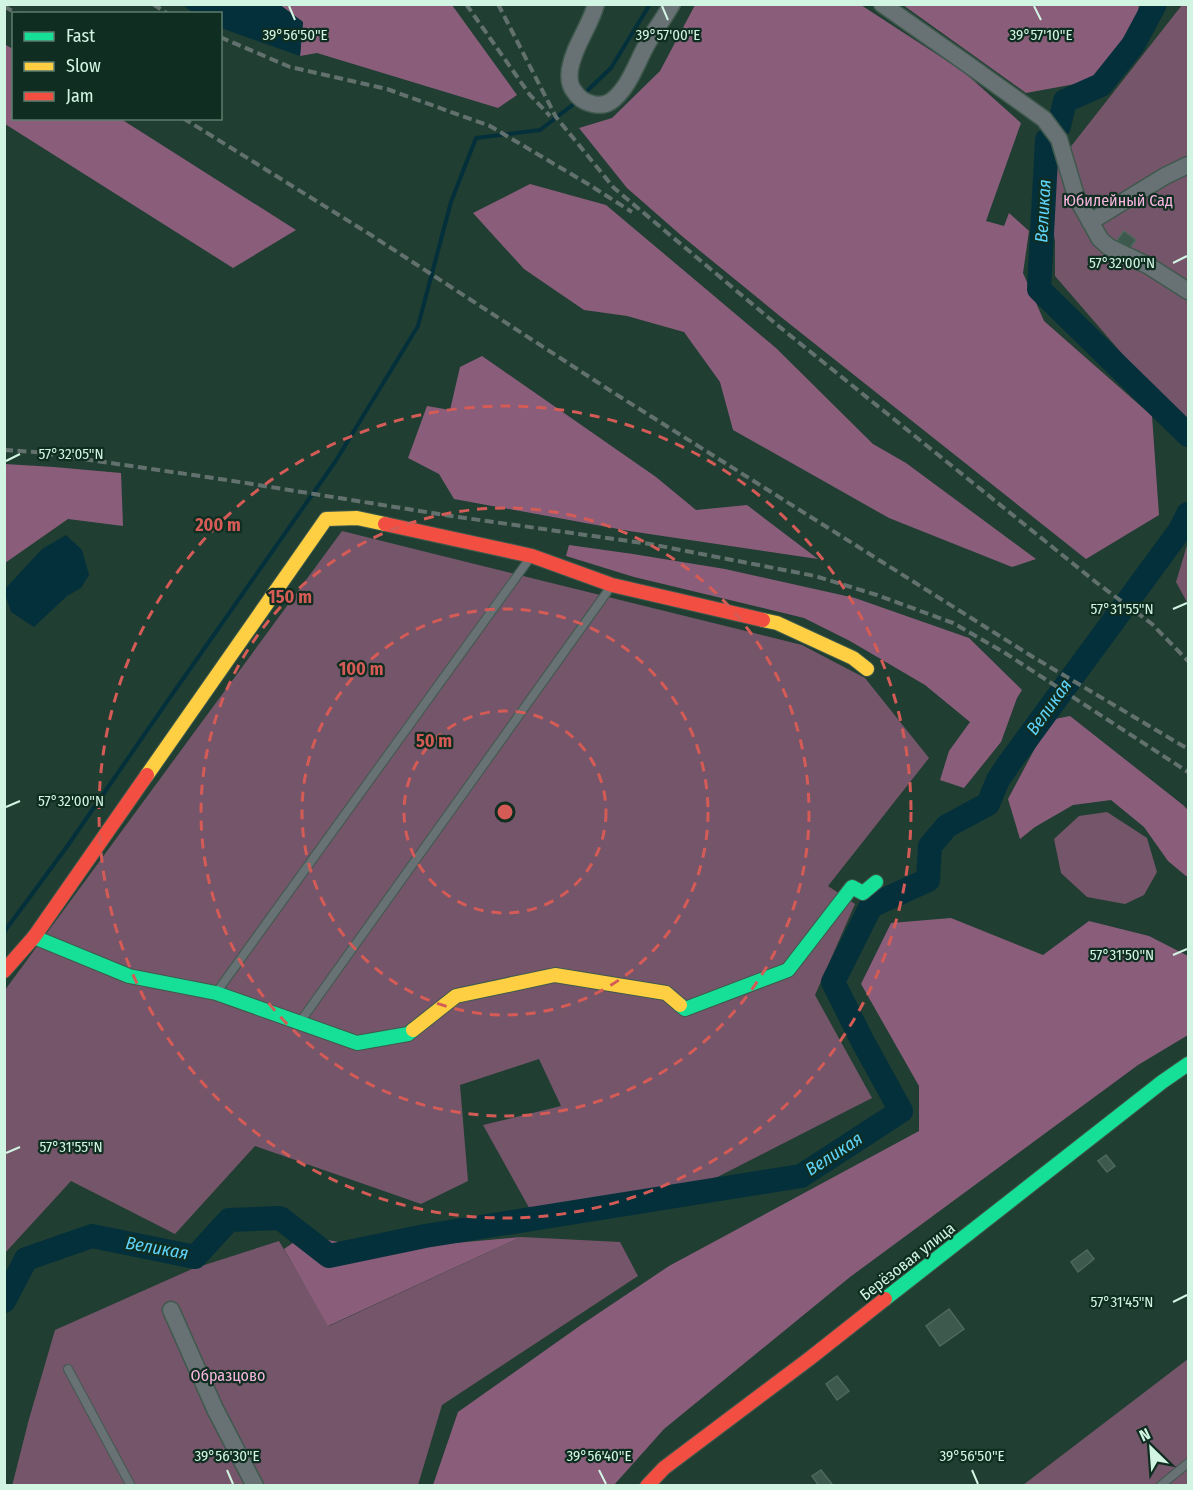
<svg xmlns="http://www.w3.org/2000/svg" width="1193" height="1490" font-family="'Fira Sans Condensed',sans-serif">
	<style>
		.green { fill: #755569 }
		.forest { fill: #8a5e7b }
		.water { fill: #04303b }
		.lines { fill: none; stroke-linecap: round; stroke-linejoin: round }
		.stream { stroke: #04303b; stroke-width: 4 }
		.river { stroke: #04303b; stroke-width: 24 }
		.building { fill: #3d584d; stroke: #4e685d; stroke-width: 1.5 }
		.lane-casing { stroke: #3f594d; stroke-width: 10 }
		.street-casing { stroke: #3f594d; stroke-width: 19 }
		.fast-casing { stroke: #3f594d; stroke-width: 16 }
		.slow-casing { stroke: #3f594d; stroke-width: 16 }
		.jam-casing { stroke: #3f594d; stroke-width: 16 }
		.lane { stroke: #687174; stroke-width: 8 }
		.street { stroke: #687174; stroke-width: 16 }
		.fast { stroke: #16e098; stroke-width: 14 }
		.slow { stroke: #ffcf43; stroke-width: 14 }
		.jam { stroke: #f24e42; stroke-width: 14 }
		.rail { stroke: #63716e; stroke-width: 4; stroke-dasharray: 9 4.5; stroke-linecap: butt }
		.ticks { fill: none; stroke: #d2f5e3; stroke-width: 2 }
		.ring { fill: none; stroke: #d55b57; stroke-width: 3; stroke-dasharray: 10 8 }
		.labels { text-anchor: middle; stroke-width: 4.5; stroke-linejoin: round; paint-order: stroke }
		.park-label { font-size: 16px; fill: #f8b5de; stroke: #0f2d20 }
		.street-label { font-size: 16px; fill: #d2f5e3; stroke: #0f2d20 }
		.water-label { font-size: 18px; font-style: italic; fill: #5fd3f9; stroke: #0f2d20 }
		.ticks-label { font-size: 15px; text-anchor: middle; fill: #d2f5e3; stroke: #0f2d20; stroke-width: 4.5; stroke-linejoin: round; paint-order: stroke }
		.centre { fill: #d55b57; stroke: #0f2d20; stroke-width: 3 }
		.ring-label { font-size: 18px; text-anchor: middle; font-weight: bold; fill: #d55b57; stroke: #0f2d20; stroke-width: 4.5; stroke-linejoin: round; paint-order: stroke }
	</style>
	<rect width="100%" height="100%" fill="#203e32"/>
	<path class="green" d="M1182,5H1188V430L1055,276V241L1043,184L1072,145Z
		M342,531L802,645L865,678L929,758L828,886L855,904L815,995L872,1098L684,1194L532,1213L483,1125L561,1106L539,1059L460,1085L468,1181L421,1204L255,1146L175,1234L71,1181L5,1253V990Z
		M1188,542V604L1176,582Z
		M1107,812L1147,838L1157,872L1144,895L1125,904L1087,897L1061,873L1054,839L1079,816Z
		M521,1237L620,1242L638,1276L442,1405L418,1485L12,1486L29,1419L55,1330L192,1269L279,1241L329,1326Z
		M1188,1359V1485H1023Z"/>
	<path class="forest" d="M280,5H452L517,95L498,108L317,53L300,56L303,22Z
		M695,5H861L964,72L1021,123L986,221L1004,226L1009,213L1029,231L1023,273L1044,321L1152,416L1159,515L1086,559L781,317L683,237L627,188L579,128L612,118L660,71Z
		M903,5H1139L1133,38L1097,80L1026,93Z
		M4,44L13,49L14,118L121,119L296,230L233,268L5,124Z
		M530,184L606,205L776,348L873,444L906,463L1036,559L1012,567L889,518L733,430L720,382L684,332L627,316L584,310L524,269L473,213Z
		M482,356L656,477L696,510L747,505L818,559L629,531L454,499L439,474L408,458L427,406L450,410L460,367Z
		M5,464L54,467L121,473L123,526L68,519L5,563Z
		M569,545L633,554L725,569L855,598L969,638L1022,690L1017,698L1001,742L964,788L940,780L949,751L970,722L925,685L850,641L804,618L634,577L566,556Z
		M1070,716L1183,805L1188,810V876H1186L1168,861L1144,827L1111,800L1073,805L1035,827L1020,839L1008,799L1050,720Z
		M951,918L1043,955L1089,921L1149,936L1188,956V1035L1138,1065L850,1277L664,1429L614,1485H433L458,1412L581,1325L669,1266L919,1131V1086L861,984L891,923Z
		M303,1236L345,1243L444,1244L521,1237L328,1326L284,1249Z"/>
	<path class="water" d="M183,5H280L303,22L300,56L221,28L220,14L193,13Z
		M66,535L82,550L89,575L81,588L67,596L34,627L11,612L5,594V589L42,549Z"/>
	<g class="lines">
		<path class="stream" d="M588,90L611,68L650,4
			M4,932L66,848L171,696L335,462L418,326L451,202L476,138L540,130L575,103"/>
		<path class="river" d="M1059,126L1065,101L1101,85L1133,45L1155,4
			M1047,140L1039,289L1188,435
			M4,1301L26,1259L92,1236L195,1257L229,1220L280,1218L329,1256L425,1236L801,1176L901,1111L863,1042L833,982L871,906L928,880L930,846L947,826L988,804L998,780L1010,762L1180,530L1188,514"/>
	</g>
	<path class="building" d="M1124,231L1136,240L1129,249L1117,240Z
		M1106,1155L1115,1166L1107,1172L1098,1161Z
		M1087,1250L1094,1259L1078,1272L1071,1262Z
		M949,1309L964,1329L940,1346L926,1326Z
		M837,1376L849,1391L837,1400L826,1384Z
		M821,1470L832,1484L829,1486H819L812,1476Z"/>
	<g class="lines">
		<g class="lane-casing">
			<path id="lane" d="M216,993L530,558
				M300,1022L612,585
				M68,1369L131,1486
				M1160,1486L1188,1463"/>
		</g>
		<g class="street-casing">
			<path id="street" d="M596,4C590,27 574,45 570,69C569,76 569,85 574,91C582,104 602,110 614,99C630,85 637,62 647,44C655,30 664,18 672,4
				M882,4L966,63L1044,119L1059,139L1076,196L1100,239L1109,247L1149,266L1188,291
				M1090,222L1165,176L1188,165
				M171,1310L215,1409L255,1486"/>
		</g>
		<g class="fast-casing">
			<path id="fast" d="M34,937L129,976L216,993L357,1043L408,1034L413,1030
				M680,1005L685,1009L788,970L852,887L863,893L876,882
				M885,1299L1162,1082L1188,1064"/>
		</g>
		<g class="slow-casing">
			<path id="slow" d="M763,620L777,623L853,658L867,669
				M147,775L326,519L357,518L385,524
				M413,1030L456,996L555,975L666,993L680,1005"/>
		</g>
		<g class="jam-casing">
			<path id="jam" d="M385,524L532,556L612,585L763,620
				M4,971L34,937L147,775
				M647,1486L664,1468L809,1359L885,1299"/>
		</g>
		<use href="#lane" class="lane"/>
		<use href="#street" class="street"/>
		<use href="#fast" class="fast"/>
		<use href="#slow" class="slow"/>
		<use href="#jam" class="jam"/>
		<path class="rail" d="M153,4L168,14
			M466,4L530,95L550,116
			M498,4L556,117L614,188L776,324L916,437L1097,583L1152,624L1188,661
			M4,6L17,14
			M220,37L290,67L387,89L490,126L588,184L632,212
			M183,118L371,235L614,393L1033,657L1188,749
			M4,450L35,452L227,480L451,516L650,544L815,576L877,595L953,623L1005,653L1188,772"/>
	</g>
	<path class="ticks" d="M289,6L295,20M662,6L668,20M1034,6L1041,20M1173,263L1187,256M6,461L20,454M1173,609L1187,603M6,807L20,801M1173,955L1187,949M6,1153L20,1147M1173,1302L1187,1295M227,1470L233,1484M599,1470L606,1484M972,1470L978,1484"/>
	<g class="ring">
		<circle cx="505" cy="812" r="101"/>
		<circle cx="505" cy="812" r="203"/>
		<circle cx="505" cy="812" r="304"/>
		<circle cx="505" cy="812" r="406"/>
	</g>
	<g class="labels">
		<g class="park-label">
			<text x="1118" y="206">Юбилейный Сад</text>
			<text x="228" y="1381">Образцово</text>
		</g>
		<g class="street-label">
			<text transform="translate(907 1261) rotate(-38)" y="6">Берёзовая улица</text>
		</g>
		<g class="water-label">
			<text transform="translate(1043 211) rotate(-87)" y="6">Великая</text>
			<text transform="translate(1049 707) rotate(-54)" y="6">Великая</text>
			<text transform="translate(834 1154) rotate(-33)" y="6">Великая</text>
			<text transform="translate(157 1248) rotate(10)" y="6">Великая</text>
		</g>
	</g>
	<g class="ticks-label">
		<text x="295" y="40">39°56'50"E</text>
		<text x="668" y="40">39°57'00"E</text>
		<text x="1041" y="40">39°57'10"E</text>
		<text x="1122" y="268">57°32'00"N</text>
		<text x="71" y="459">57°32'05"N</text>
		<text x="1122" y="614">57°31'55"N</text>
		<text x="71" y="806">57°32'00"N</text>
		<text x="1122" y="960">57°31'50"N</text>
		<text x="71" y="1152">57°31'55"N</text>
		<text x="1122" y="1307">57°31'45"N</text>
		<text x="227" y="1461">39°56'30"E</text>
		<text x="599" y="1461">39°56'40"E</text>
		<text x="972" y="1461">39°56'50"E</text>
	</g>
	<circle cx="505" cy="812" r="9" class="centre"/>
	<g class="ring-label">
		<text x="218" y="531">200 m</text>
		<text x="290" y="603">150 m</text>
		<text x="361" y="675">100 m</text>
		<text x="434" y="747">50 m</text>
	</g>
	<rect width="1193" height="1490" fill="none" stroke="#d2f5e3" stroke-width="12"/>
	<rect x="12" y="12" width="210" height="108" fill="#0f2d20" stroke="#5d7d6e" stroke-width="1.5"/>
	<rect x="24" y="32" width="30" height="9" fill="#16e098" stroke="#5d7d6e" stroke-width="1.5"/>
	<text x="66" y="42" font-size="18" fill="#d2f5e3">Fast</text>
	<rect x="24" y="62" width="30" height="9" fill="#ffcf43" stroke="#5d7d6e" stroke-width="1.5"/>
	<text x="66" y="72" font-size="18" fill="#d2f5e3">Slow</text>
	<rect x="24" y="92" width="30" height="9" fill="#f24e42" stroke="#5d7d6e" stroke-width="1.5"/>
	<text x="66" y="102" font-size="18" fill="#d2f5e3">Jam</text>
	<g transform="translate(1151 1448) rotate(335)" stroke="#0f2d20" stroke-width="4.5" paint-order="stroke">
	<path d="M0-4.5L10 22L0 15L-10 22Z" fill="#d2f5e3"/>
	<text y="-9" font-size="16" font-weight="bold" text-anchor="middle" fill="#d2f5e3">N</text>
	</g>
</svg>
